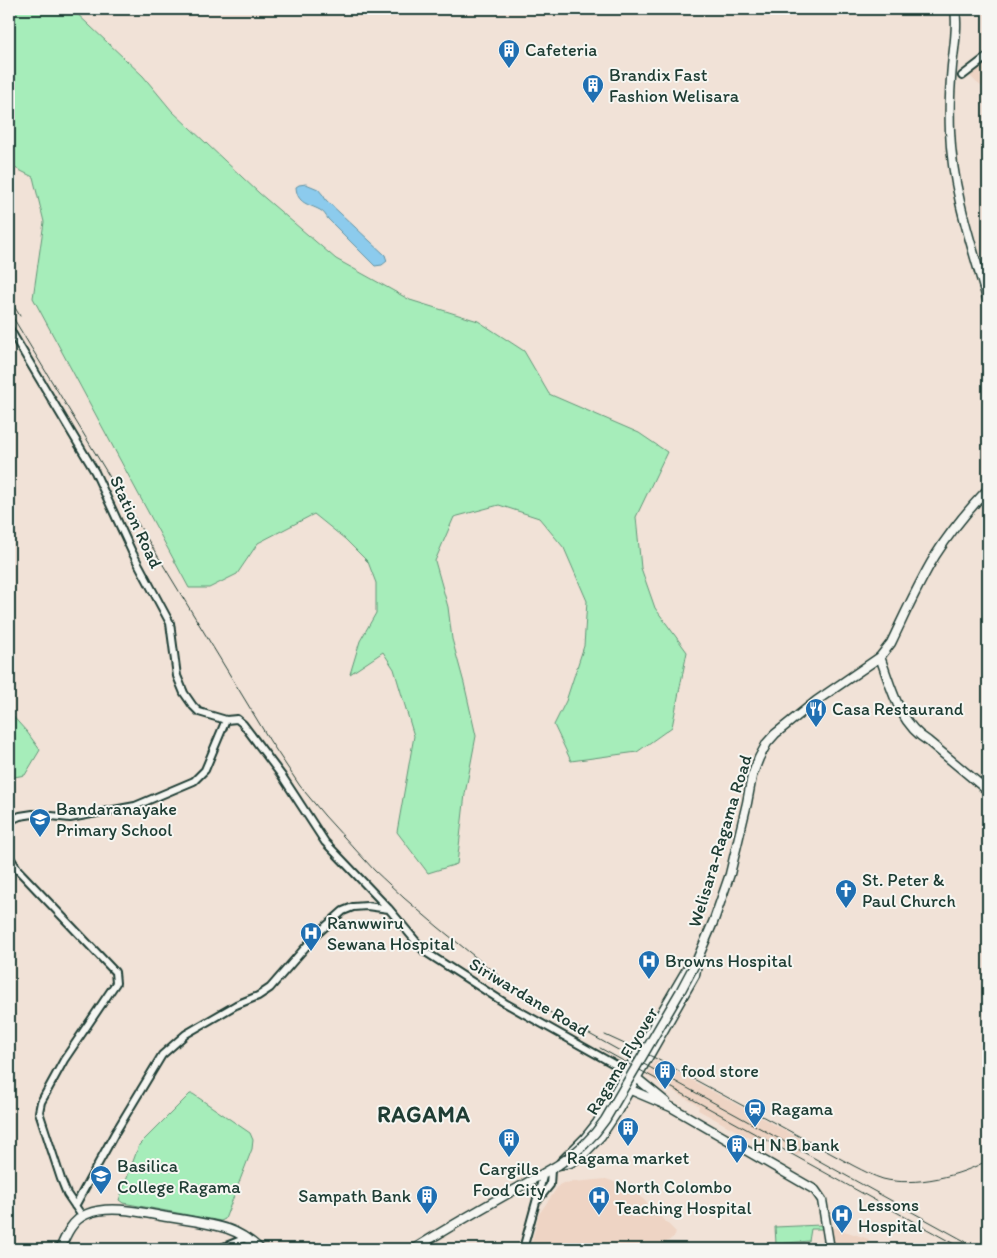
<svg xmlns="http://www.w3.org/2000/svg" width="997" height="1258" font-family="Itim,sans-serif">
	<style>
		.built { fill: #eed4c4 }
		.green { fill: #a6edba; stroke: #629577 }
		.water { fill: #8ccbed; stroke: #6092a3 }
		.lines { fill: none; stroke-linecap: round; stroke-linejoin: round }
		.tertiary-casing { stroke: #1f3d34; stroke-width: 10 }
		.primary-casing { stroke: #1f3d34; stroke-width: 11 }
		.tertiary { stroke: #f6f6f2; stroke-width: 6 }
		.primary { stroke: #f6f6f2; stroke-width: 8 }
		.rail { stroke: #1f3d34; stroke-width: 1 }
		.primary-bridge-casing { stroke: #1f3d34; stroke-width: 11; stroke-linecap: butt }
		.primary-bridge { stroke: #f6f6f2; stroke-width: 8 }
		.labels { text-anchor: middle; stroke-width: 4; stroke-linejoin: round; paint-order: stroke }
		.poi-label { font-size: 18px; fill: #1f3d34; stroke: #f6f6f2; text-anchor: start }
		.street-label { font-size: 18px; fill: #1f3d34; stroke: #f6f6f2 }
		.district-label { font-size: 22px; font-weight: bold; letter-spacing: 1px; fill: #1f3d34; stroke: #f6f6f2 }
	</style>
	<rect width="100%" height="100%" fill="#f1e2d7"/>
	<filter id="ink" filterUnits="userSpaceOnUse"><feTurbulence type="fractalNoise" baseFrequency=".02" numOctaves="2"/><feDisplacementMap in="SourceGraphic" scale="10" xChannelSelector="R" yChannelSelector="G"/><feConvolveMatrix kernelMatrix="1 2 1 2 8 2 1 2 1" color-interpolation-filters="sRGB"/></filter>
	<g filter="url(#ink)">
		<path class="built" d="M988,54V91L977,83L965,71Z
			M655,1060L806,1142L798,1156L763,1137L759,1143L698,1110L699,1106L647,1076Z
			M606,1179L629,1187L635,1191L676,1232L675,1236L657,1249H530L539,1214L559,1185L563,1183Z
			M832,1227L869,1239L865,1249H833L829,1228Z"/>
		<path class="green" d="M9,9H72L143,76L172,111L259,193L336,259L410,300L478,321L524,351L549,394L639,433L667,452L636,517L641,568L655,608L687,652L672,727L637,752L571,761L554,725L566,701L584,646L587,601L564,548L539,518L499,505L454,517L435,561L448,607L452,639L464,683L476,736L465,794L457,864L428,873L397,832L414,736L394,669L383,652L350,674L360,641L376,613V583L368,562L345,539L314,514L258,543L237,574L209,588H189L33,298L44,222L33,177L9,165Z
			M9,712L27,732L40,750L25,775L9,778Z
			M190,1094H193L250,1133L253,1140L252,1149L225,1219L221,1221L123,1203L119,1200L139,1145Z
			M821,1225L822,1229H811L809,1241L776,1244L775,1227Z"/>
		<path class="water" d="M306,184L318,189L323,195L326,200L385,255L387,261L382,265L375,266L328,219C326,216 324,212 320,210C309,204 297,204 296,187L299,185Z"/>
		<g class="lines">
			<g class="tertiary-casing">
				<path id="tertiary" d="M962,76L988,56
					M9,328L95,472L132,552L170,623L177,676L184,693L193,706L199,712L226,720L237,719L243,724L282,776L325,842L389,909L424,951L505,1003L628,1072
					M9,821L20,816L33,814L70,818L135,806L194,781L205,770L226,720
					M9,856L18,870L115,972L116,983L64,1060L41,1102L39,1112L61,1179L67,1194L82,1216
					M538,1200L550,1185L551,1170
					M75,1206L115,1133L162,1055L186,1034L236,1005L258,996L270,988L317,934L343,911L353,907L367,906L389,909
					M219,1249L246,1238
					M523,1249L544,1173"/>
			</g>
			<g class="primary-casing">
				<path id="primary" d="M955,9C958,27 954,47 952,66C950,88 949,109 950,131C952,190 972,246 988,302
					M880,657C891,686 899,724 928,741L988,791
					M634,1076L666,1102
					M626,1088L671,1107L815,1190L822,1200L830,1249
					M561,1162L585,1138L597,1123L687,969L697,960L714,920L730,874L747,803L752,776L759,758L767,743L775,734L816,701L880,657L891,643C905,614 918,584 935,556C950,532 969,509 988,489
					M60,1249C66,1235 72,1220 87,1214C110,1204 144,1213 167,1217C187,1220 208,1223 228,1229C240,1233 251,1241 260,1249
					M414,1249C461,1219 510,1193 558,1165L570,1163L582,1156L601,1136L617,1112L695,975L697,964V960"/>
			</g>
			<use href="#tertiary" class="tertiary"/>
			<use href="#primary" class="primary"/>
			<path class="rail" d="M9,298L20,316
				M9,311L270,741L300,786L324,815L374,870L404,898L438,927L515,989L544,1009L979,1249
				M605,1035L653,1057L854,1166C864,1171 873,1176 883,1179C914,1187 961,1176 988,1160
				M600,1048L963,1249"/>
			<g class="primary-bridge-casing">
				<path id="primary-bridge" d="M558,1165C577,1153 592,1139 605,1120L680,992L697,960"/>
			</g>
			<use href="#primary-bridge" class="primary-bridge"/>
		</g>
	</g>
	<defs>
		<g id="building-pin" transform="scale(1.125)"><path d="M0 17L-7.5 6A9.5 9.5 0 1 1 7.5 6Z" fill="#1f6fb2" stroke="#f6f6f2"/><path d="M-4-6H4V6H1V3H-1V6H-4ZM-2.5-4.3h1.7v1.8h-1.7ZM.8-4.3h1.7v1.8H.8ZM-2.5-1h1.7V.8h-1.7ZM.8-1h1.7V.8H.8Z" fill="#fff"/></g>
		<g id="restaurant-pin" transform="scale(1.125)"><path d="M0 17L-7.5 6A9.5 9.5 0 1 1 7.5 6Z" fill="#1f6fb2" stroke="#f6f6f2"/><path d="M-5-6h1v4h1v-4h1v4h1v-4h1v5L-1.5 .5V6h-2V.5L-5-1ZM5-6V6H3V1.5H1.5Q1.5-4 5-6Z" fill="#fff"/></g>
		<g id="school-pin" transform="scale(1.125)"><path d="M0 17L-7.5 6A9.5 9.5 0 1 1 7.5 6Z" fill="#1f6fb2" stroke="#f6f6f2"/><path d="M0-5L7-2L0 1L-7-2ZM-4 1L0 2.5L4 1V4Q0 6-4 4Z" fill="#fff"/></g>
		<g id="church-pin" transform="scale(1.125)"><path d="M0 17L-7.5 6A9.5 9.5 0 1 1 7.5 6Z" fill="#1f6fb2" stroke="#f6f6f2"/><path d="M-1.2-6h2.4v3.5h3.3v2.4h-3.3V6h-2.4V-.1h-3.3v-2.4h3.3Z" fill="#fff"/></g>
		<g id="hospital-pin" transform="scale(1.125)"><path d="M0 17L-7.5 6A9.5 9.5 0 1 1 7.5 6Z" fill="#1f6fb2" stroke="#f6f6f2"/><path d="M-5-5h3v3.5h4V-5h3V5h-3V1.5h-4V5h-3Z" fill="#fff"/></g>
		<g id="station-pin" transform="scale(1.125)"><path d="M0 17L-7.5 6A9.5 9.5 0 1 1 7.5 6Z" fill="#1f6fb2" stroke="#f6f6f2"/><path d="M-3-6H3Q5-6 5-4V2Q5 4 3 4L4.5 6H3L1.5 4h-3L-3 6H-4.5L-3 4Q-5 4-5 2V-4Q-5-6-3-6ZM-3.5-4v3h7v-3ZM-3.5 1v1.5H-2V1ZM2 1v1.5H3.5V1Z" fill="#fff"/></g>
	</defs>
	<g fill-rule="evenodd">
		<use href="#building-pin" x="509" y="50"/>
		<use href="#building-pin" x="593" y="85"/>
		<use href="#restaurant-pin" x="816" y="709"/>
		<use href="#school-pin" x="40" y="819"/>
		<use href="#church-pin" x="846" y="890"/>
		<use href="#hospital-pin" x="311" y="933"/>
		<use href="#hospital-pin" x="649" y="961"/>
		<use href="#building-pin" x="665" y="1071"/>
		<use href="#station-pin" x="755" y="1109"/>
		<use href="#building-pin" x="628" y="1128"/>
		<use href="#building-pin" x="509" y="1139"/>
		<use href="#building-pin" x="737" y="1145"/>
		<use href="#school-pin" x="101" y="1176"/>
		<use href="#building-pin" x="427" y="1196"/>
		<use href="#hospital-pin" x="599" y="1197"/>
		<use href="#hospital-pin" x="842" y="1215"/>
	</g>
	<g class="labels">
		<g class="poi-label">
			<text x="525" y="56">Cafeteria</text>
			<text x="609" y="81">Brandix Fast<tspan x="609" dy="21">Fashion Welisara</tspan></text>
			<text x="832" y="715">Casa Restaurand</text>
			<text x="56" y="815">Bandaranayake<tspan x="56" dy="21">Primary School</tspan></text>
			<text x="862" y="886">St. Peter &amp;<tspan x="862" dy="21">Paul Church</tspan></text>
			<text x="327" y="929">Ranwwiru<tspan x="327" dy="21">Sewana Hospital</tspan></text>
			<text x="665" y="967">Browns Hospital</text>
			<text x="681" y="1077">food store</text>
			<text x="771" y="1115">Ragama</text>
			<text x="753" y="1151">H N B bank</text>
			<text x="628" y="1164" text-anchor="middle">Ragama market</text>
			<text x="117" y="1172">Basilica<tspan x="117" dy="21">College Ragama</tspan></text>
			<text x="509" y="1175" text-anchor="middle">Cargills<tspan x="509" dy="21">Food City</tspan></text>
			<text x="615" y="1193">North Colombo<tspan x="615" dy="21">Teaching Hospital</tspan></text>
			<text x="411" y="1202" text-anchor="end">Sampath Bank</text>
			<text x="858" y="1211">Lessons<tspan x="858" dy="21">Hospital</tspan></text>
		</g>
		<g class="street-label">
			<text transform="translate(136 522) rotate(65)" y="6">Station Road</text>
			<text transform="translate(720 841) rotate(-73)" y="6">Welisara-Ragama Road</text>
			<text transform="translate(529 997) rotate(31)" y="6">Siriwardane Road</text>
			<text transform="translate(622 1061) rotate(-59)" y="6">Ragama Flyover</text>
		</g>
		<g class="district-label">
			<text x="424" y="1122">RAGAMA</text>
		</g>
	</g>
	<rect width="997" height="1258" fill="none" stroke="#f6f6f2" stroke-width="30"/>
	<rect x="15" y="15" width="967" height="1228" fill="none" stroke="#1f3d34" stroke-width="2" filter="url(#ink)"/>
</svg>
